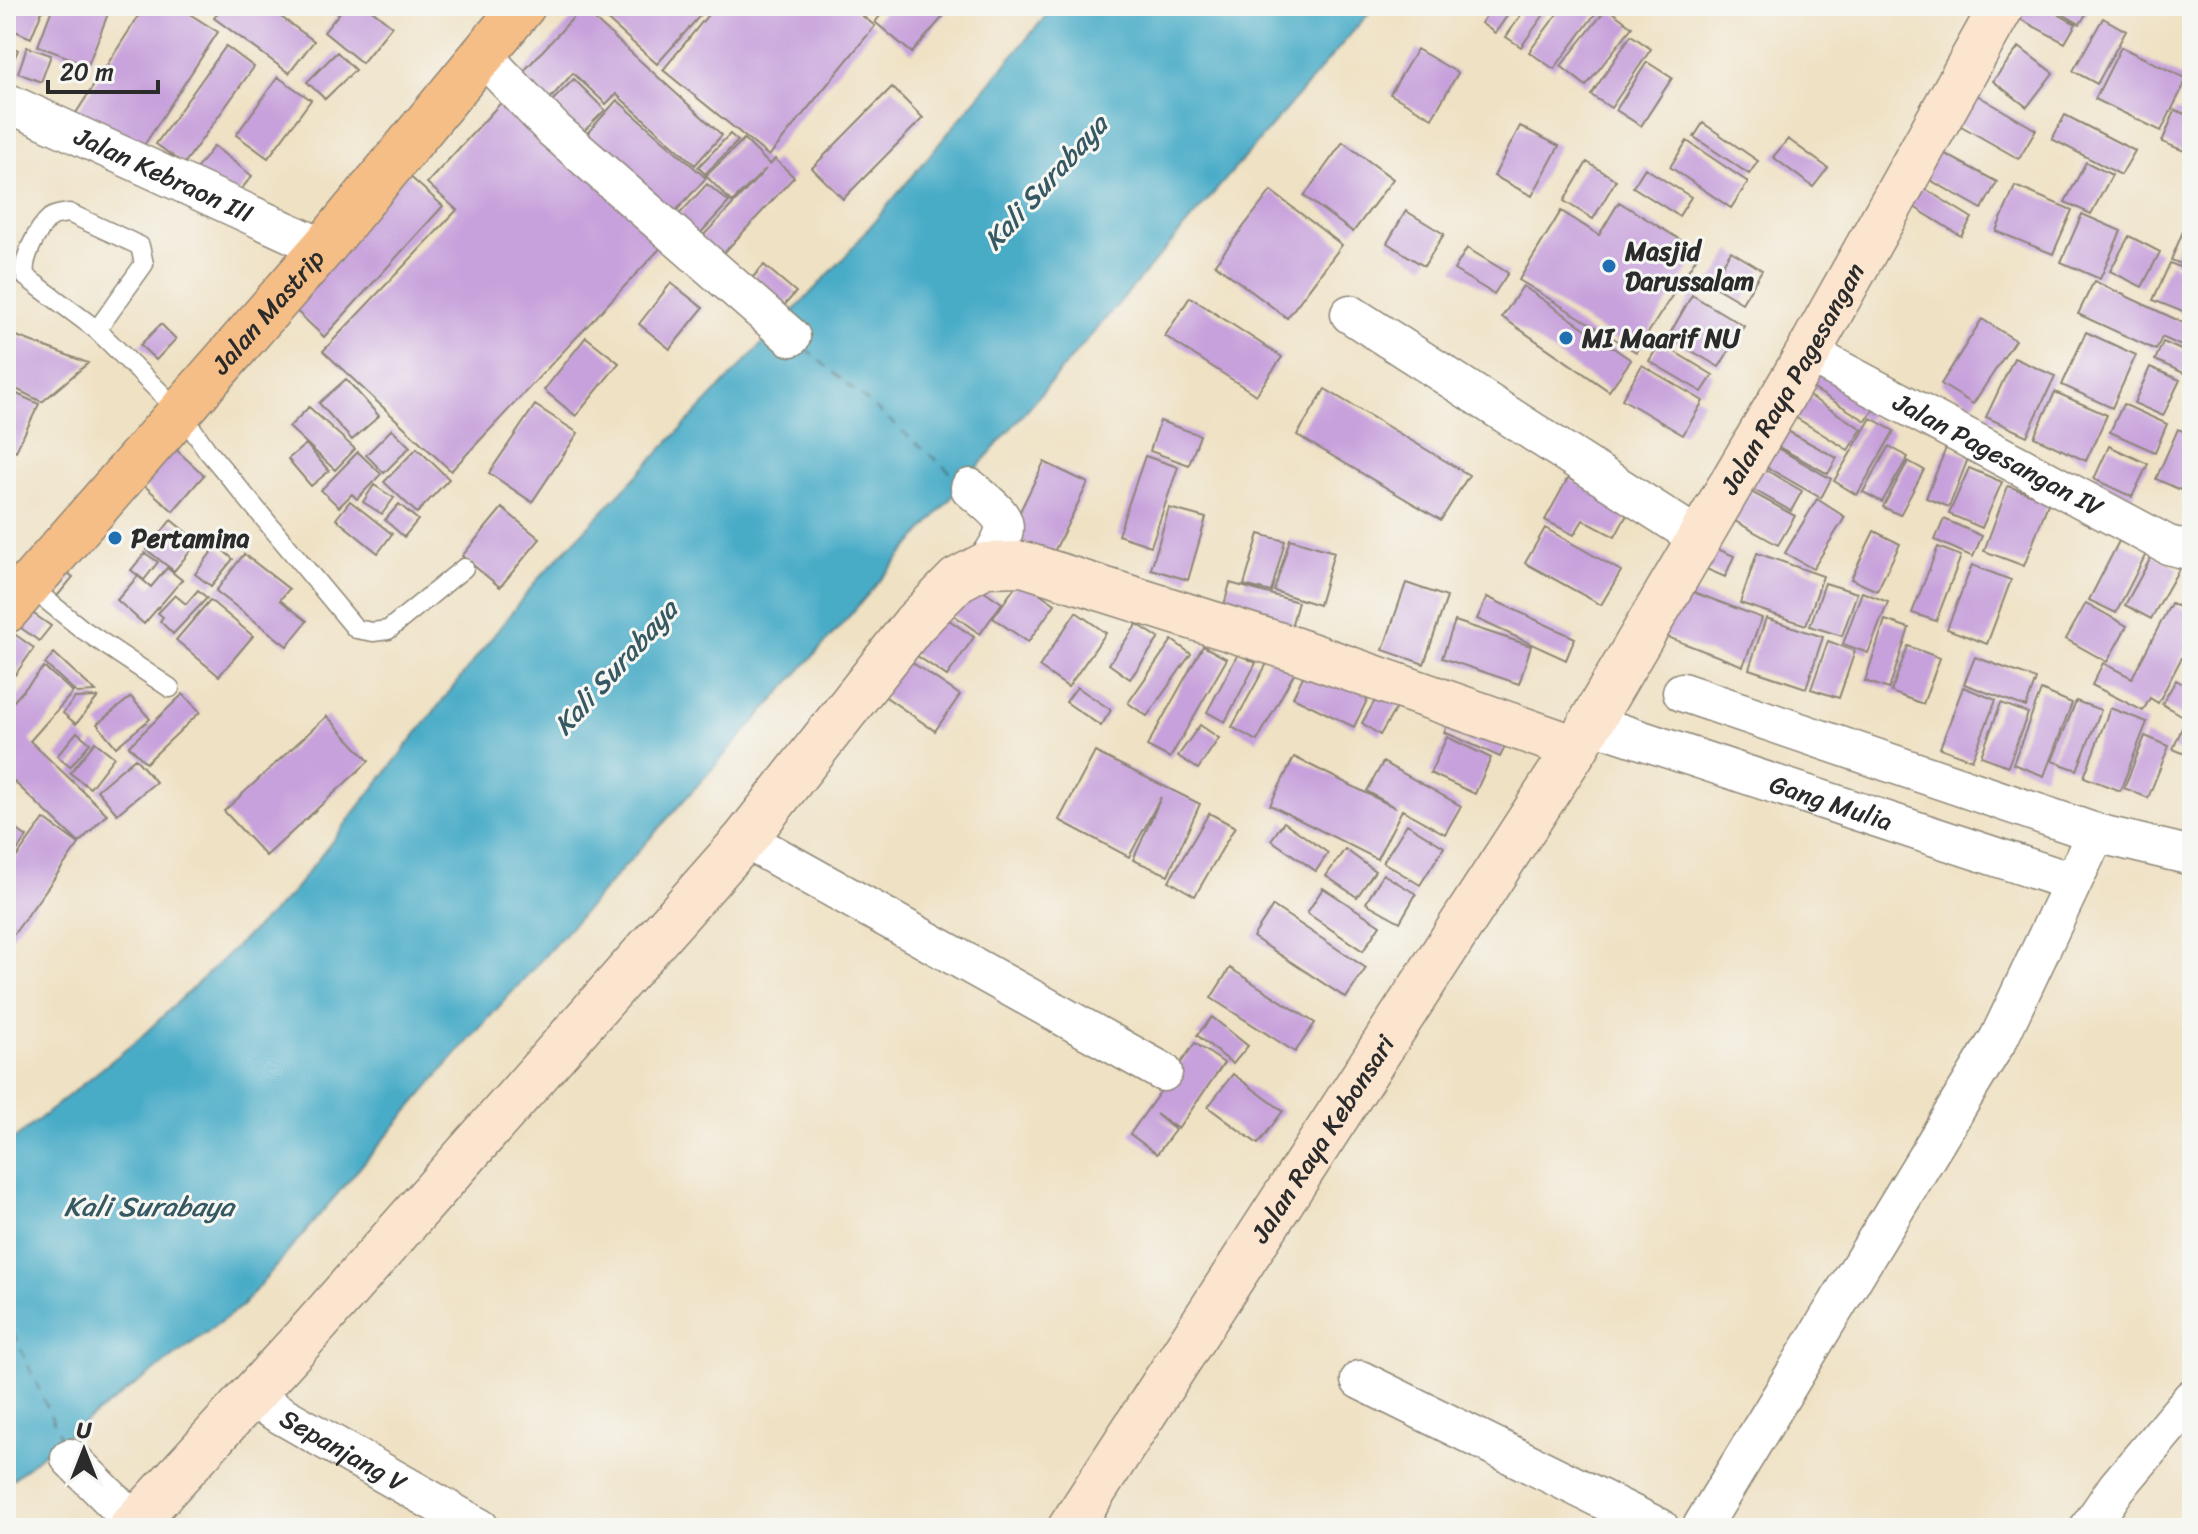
<svg xmlns="http://www.w3.org/2000/svg" width="2198" height="1534" font-family="Sriracha,sans-serif">
	<style>
		.water { fill: #48acc7; stroke: #3a6c79; stroke-width: 2 }
		.lines { fill: none; stroke-linecap: round; stroke-linejoin: round }
		.ferry { stroke: #355862; stroke-width: 2; stroke-dasharray: 10 8; stroke-linecap: butt }
		.building { fill: #c7a1db }
		.lane-casing { stroke: #8d8677; stroke-width: 21 }
		.street-casing { stroke: #8d8677; stroke-width: 41 }
		.secondary-casing { stroke: #8d8677; stroke-width: 47 }
		.primary-casing { stroke: #8d8677; stroke-width: 47 }
		.lane { stroke: #fff; stroke-width: 18 }
		.street { stroke: #fff; stroke-width: 38 }
		.secondary { stroke: #fbe5cf; stroke-width: 44 }
		.primary { stroke: #f6be87; stroke-width: 44 }
		.poi-dot { fill: #1f6fb2; stroke: #f6f6f2; stroke-width: 3 }
		.labels { text-anchor: middle; stroke-width: 6; stroke-linejoin: round; paint-order: stroke }
		.street-label { font-size: 26px; fill: #2b2b2b; stroke: #f6f6f2 }
		.poi-label { font-size: 26px; font-weight: bold; fill: #2b2b2b; stroke: #f6f6f2; text-anchor: start }
		.water-label { font-size: 28px; font-style: italic; fill: #355862; stroke: #f6f6f2 }
	</style>
	<rect width="100%" height="100%" fill="#f6f6f2"/>
	<filter id="ink" filterUnits="userSpaceOnUse"><feTurbulence type="fractalNoise" baseFrequency=".0125" numOctaves="2"/><feDisplacementMap in="SourceGraphic" scale="16" xChannelSelector="R" yChannelSelector="G"/><feConvolveMatrix kernelMatrix="1 2 1 2 8 2 1 2 1" color-interpolation-filters="sRGB"/></filter>
	<filter id="wash" filterUnits="userSpaceOnUse"><feTurbulence type="fractalNoise" baseFrequency=".006" numOctaves="4" result="noise"/><feDisplacementMap in="SourceGraphic" scale="32" xChannelSelector="R" yChannelSelector="G"/><feGaussianBlur stdDeviation="1.8" result="paint"/><feColorMatrix in="noise" values="0 0 0 0 0 0 0 0 0 0 0 0 0 0 0 0 0 1.4 0 .05"/><feComposite in="paint" operator="in"/></filter>
	<g filter="url(#wash)">
		<rect width="100%" height="100%" fill="#efe1c3"/>
		<path class="water" d="M1054,6H1375L851,614L453,1058L242,1306L50,1448L6,1485V1146L140,1038L289,896L538,579L844,258Z"/>
		<g class="lines">
			<path class="ferry" d="M806,349L956,477
				M6,1316L63,1443"/>
		</g>
		<g id="blocks">
			<path class="building" d="M17,6H44L31,38L8,28Z
				M53,6H111L88,65L38,46Z
				M145,6H177L218,32L139,153L76,113Z
				M223,6H266L314,41L289,73L214,18Z
				M345,6H367L392,26L362,63L324,32Z
				M592,6H701L705,10L657,64Z
				M715,6H850L875,26L769,156L663,70Z
				M888,6H952L912,53L875,22Z
				M1493,6H1514L1495,33L1481,23Z
				M1527,6H1550L1521,47L1506,37Z
				M1563,6H1601L1554,69L1529,52Z
				M2028,6H2043L2076,24L2065,43L2020,19Z
				M2049,6H2091L2080,24Z
				M582,8L722,135L695,165L616,94L606,104L573,73L540,110L512,84Z
				M1607,8L1632,27L1586,86L1561,66Z
				M2103,18L2126,31L2097,84L2073,71Z
				M1631,35L1651,49L1611,108L1591,95Z
				M6,44L18,50L6,77Z
				M226,46L254,67L184,164L156,144Z
				M27,47L51,55L41,82L18,73Z
				M2019,47L2053,73L2027,107L1993,81Z
				M2121,47L2187,79L2161,131L2095,99Z
				M1417,49L1458,73L1432,118L1390,94Z
				M337,52L355,70L325,99L307,82Z
				M1647,62L1672,78L1641,126L1616,110Z
				M278,77L311,100L268,158L236,135Z
				M574,79L605,110L572,143L541,112Z
				M892,87L923,118L843,199L812,168Z
				M1965,88L2036,130L2019,159L1947,118Z
				M508,95L668,240L451,471L323,351L457,210L427,183Z
				M617,100L706,178L663,225L575,147Z
				M2175,110L2192,117V154L2162,142Z
				M2065,115L2135,151L2121,175L2052,139Z
				M1703,123L1758,161L1749,174L1694,137Z
				M1520,126L1559,146L1532,196L1494,176Z
				M730,134L738,141L705,174L698,167Z
				M744,139L770,165L775,159L794,177L721,256L701,238L766,169L732,202L706,176Z
				M1788,139L1828,168L1813,187L1773,157Z
				M1687,141L1748,182L1731,208L1670,167Z
				M1343,142L1393,179L1353,232L1304,196Z
				M214,146L252,176L231,202L193,173Z
				M1938,150L1997,182L1982,209L1923,176Z
				M1587,162L1616,180L1593,219L1564,201Z
				M2086,162L2112,175L2091,214L2065,202Z
				M1645,168L1691,197L1679,216L1633,187Z
				M406,173L443,206L324,337L287,302Z
				M707,184L729,202L695,239L674,220Z
				M1917,184L1972,218L1961,236L1906,202Z
				M2015,186L2072,210L2053,254L1996,231Z
				M1271,191L1342,245L1287,318L1215,264Z
				M1619,202L1700,252L1636,352L1519,280L1561,211L1599,235Z
				M2192,210V268L2171,260Z
				M1406,211L1444,234L1424,266L1387,243Z
				M2082,214L2121,231L2100,279L2061,262Z
				M2129,236L2160,252L2142,287L2110,271Z
				M1467,248L1508,273L1494,294L1454,270Z
				M1731,251L1762,270L1742,303L1710,284Z
				M2170,263L2192,272V304L2188,314L2153,300Z
				M764,265L796,292L774,317L742,289Z
				M2094,281L2192,327V351L2162,337L2156,350L2078,314Z
				M671,283L703,308L670,349L639,324Z
				M1523,286L1631,360L1609,391L1502,317Z
				M1692,295L1744,326L1719,367L1668,337Z
				M1190,297L1282,357L1256,395L1165,336Z
				M1982,319L2015,340L1973,404L1941,384Z
				M161,324L176,339L156,360L140,345Z
				M6,332L88,363L42,402L6,384Z
				M2086,332L2136,355L2112,408L2062,385Z
				M586,337L619,363L576,416L544,390Z
				M2163,342L2192,355V377L2155,360Z
				M1660,343L1713,375L1702,392L1649,361Z
				M2014,358L2055,376L2027,436L1986,417Z
				M1806,363L1876,406L1866,421L1796,378Z
				M1642,365L1703,401L1683,435L1622,399Z
				M2150,367L2180,380L2163,416L2134,403Z
				M346,379L379,416L352,440L319,403Z
				M1796,388L1862,429L1848,450L1782,409Z
				M6,389L39,404L16,451L6,446Z
				M1325,389L1469,475L1441,520L1297,435Z
				M2055,392L2107,415L2086,461L2034,437Z
				M2123,404L2167,424L2155,452L2110,432Z
				M535,405L578,433L532,502L489,473Z
				M309,407L355,449L335,470L289,427Z
				M1871,418L1894,431L1857,495L1834,481Z
				M1160,421L1200,435L1189,465L1150,451Z
				M1773,423L1837,458L1828,474L1764,439Z
				M392,429L410,447L384,473L366,455Z
				M2178,429L2192,435V477L2185,492L2156,479Z
				M1763,440L1831,479L1821,498L1752,459Z
				M306,444L329,471L311,486L288,459Z
				M171,445L204,475L173,511L139,481Z
				M1889,446L1908,457L1882,502L1863,492Z
				M2109,446L2148,464L2132,497L2094,479Z
				M417,448L449,479L417,513L384,482Z
				M1946,448L1969,456L1949,507L1926,498Z
				M358,452L381,474L357,499L352,494L339,507L321,490Z
				M1145,456L1178,467L1151,546L1118,535Z
				M1908,461L1924,470L1900,515L1883,507Z
				M1044,462L1088,483L1052,556L1008,536Z
				M1752,462L1802,491L1791,511L1740,482Z
				M1969,468L2002,482L1982,528L1949,514Z
				M1568,478L1629,511L1615,537L1583,520L1574,535L1545,520Z
				M374,485L394,498L382,514L363,502Z
				M2008,486L2049,501L2024,566L1984,551Z
				M1742,487L1795,516L1778,545L1726,516Z
				M1817,499L1845,517L1813,569L1785,553Z
				M350,501L392,534L378,553L336,519Z
				M399,504L418,520L404,537L385,520Z
				M502,508L540,539L500,587L462,556Z
				M1169,508L1206,518L1188,580L1151,569Z
				M1944,519L1982,536L1973,557L1935,540Z
				M171,520L198,542L174,571L147,550Z
				M1545,528L1621,571L1601,605L1525,563Z
				M1874,531L1900,544L1877,591L1851,579Z
				M1259,534L1285,541L1271,592L1244,585Z
				M1290,539L1334,552L1319,605L1274,591Z
				M2119,541L2146,554L2116,613L2089,600Z
				M1706,544L1734,556L1725,577L1697,565Z
				M217,545L233,559L211,586L195,574Z
				M1938,547L1961,556L1936,621L1912,613Z
				M145,553L158,562L144,580L131,570Z
				M1757,553L1823,576L1806,625L1740,603Z
				M244,554L289,589L280,600L307,621L287,646L216,591Z
				M2153,554L2179,569L2151,619L2125,605Z
				M56,563L73,577L54,600L36,586Z
				M1972,565L2011,580L1987,644L1947,629Z
				M167,568L182,580L144,624L117,600L138,576L151,587Z
				M965,578L1002,603L980,634L944,608Z
				M1020,580L1055,604L1028,642L993,618Z
				M1230,583L1298,602L1291,627L1223,609Z
				M1406,583L1447,597L1424,664L1383,650Z
				M1825,583L1857,593L1842,636L1810,626Z
				M1680,587L1762,618L1743,666L1662,635Z
				M198,590L207,598L173,634L160,621L163,617L158,613L175,595L186,604Z
				M1862,592L1888,602L1868,653L1843,644Z
				M1487,597L1575,638L1566,660L1477,619Z
				M210,600L253,636L219,676L176,640Z
				M2086,603L2127,626L2107,662L2066,639Z
				M2171,603L2192,614V638L2158,703L2150,698L2143,711L2092,685L2103,663L2132,678Z
				M21,605L51,626L39,641L10,620Z
				M934,610L974,637L947,676L907,649Z
				M1076,612L1106,633L1068,687L1039,667Z
				M1766,618L1823,637L1806,688L1749,669Z
				M1885,620L1909,628L1889,689L1865,681Z
				M1455,621L1531,646L1519,684L1442,658Z
				M1137,624L1159,638L1130,679L1109,664Z
				M6,628L34,648L15,675L6,669Z
				M1172,640L1191,654L1147,716L1128,703Z
				M1828,641L1855,651L1839,698L1811,689Z
				M1203,646L1227,659L1170,758L1147,746Z
				M1908,646L1940,658L1923,704L1891,692Z
				M54,653L96,692L77,693L45,664Z
				M1238,654L1256,663L1225,722L1207,712Z
				M1271,656L1296,670L1257,741L1232,727Z
				M1975,657L2036,679L2026,707L1964,684Z
				M1312,658L1373,688L1354,727L1293,697Z
				M907,659L960,695L935,731L883,695Z
				M44,667L73,692L30,741L107,814L79,843L6,774V710Z
				M2176,680L2192,689V711L2187,719L2162,704Z
				M1384,685L1403,696L1380,735L1362,723Z
				M1077,687L1111,710L1101,726L1066,702Z
				M1963,687L1996,700L1972,760L1940,748Z
				M2041,690L2072,703L2044,776L2013,764Z
				M183,694L200,712L146,763L129,746Z
				M98,697L76,724L63,713L75,698Z
				M131,697L150,719L116,747L97,724Z
				M2076,701L2101,710L2077,770L2052,761Z
				M2001,703L2028,713L2008,766L1981,756Z
				M2110,708L2147,722L2120,791L2084,777Z
				M1455,709L1511,734L1500,757L1444,732Z
				M327,716L369,761L266,856L224,811Z
				M1200,725L1219,738L1198,769L1178,756Z
				M2182,728L2192,732V757L2173,749Z
				M77,732L90,743L70,767L57,756Z
				M2145,736L2169,746L2148,798L2124,788Z
				M1447,737L1491,758L1475,794L1430,773Z
				M95,742L114,757L90,788L70,773Z
				M1095,752L1200,804L1168,875L1133,860L1161,797L1129,857L1059,820Z
				M1294,757L1396,808L1367,791L1383,762L1461,806L1445,834L1402,810L1377,859L1270,805Z
				M135,758L156,782L117,814L97,790Z
				M1209,813L1235,827L1195,896L1169,881Z
				M44,819L79,844L6,945V872Z
				M6,822L27,837L6,865Z
				M1284,822L1328,853L1316,871L1271,840Z
				M1407,824L1444,847L1420,885L1383,862Z
				M1345,849L1375,871L1357,897L1326,876Z
				M1383,874L1416,894L1400,922L1366,903Z
				M1323,888L1380,925L1363,951L1307,913Z
				M1273,906L1366,968L1346,998L1253,937Z
				M1230,968L1315,1023L1295,1052L1211,998Z
				M1212,1017L1248,1046L1233,1064L1197,1035Z
				M1195,1043L1224,1063L1178,1129L1156,1114L1175,1130L1157,1154L1130,1134Z
				M1233,1074L1283,1111L1258,1144L1208,1107Z"/>
		</g>
	</g>
	<g filter="url(#ink)">
		<use href="#blocks" fill-opacity="0" stroke="#8d8677" stroke-width="2"/>
		<g class="lines">
			<g class="lane-casing">
				<path id="lane" d="M97,330L144,264L140,246L69,213C63,214 55,214 50,218C38,228 20,262 26,277L97,330L181,413L207,450L356,629L373,632L388,630L464,568
					M28,585L82,629L170,688"/>
			</g>
			<g class="street-casing">
				<g id="street">
					<path d="M482,55L554,130L791,337"/>
					<path id="s1" d="M6,102L323,248"/>
					<path d="M1350,314L1700,539"/>
					<path id="s2" d="M1808,353L2168,545L2192,551"/>
					<path d="M970,488C1006,519 1017,522 985,565"/>
					<path d="M1682,692L2096,833L2192,856"/>
					<path id="s3" d="M1590,723L2072,882"/>
					<path d="M745,839L1163,1072"/>
					<path d="M1360,1380L1660,1528"/>
					<path id="s4" d="M248,1396L480,1528"/>
					<path d="M70,1458L135,1523"/>
					<path d="M1701,1528L1999,1038L2096,833"/>
					<path d="M2089,1528L2117,1487L2192,1398"/>
				</g>
			</g>
			<g class="secondary-casing">
				<g id="secondary">
					<path d="M130,1528L314,1327L745,839L914,624L957,580L985,565L1023,564L1293,649L1576,748"/>
					<path id="s5" d="M1070,1528L1576,748L1808,353L2002,6"/>
				</g>
			</g>
			<g class="primary-casing">
				<g id="primary">
					<path id="s6" d="M6,611L323,248L523,6"/>
				</g>
			</g>
			<use href="#lane" class="lane"/>
			<use href="#street" class="street"/>
			<use href="#secondary" class="secondary"/>
			<use href="#primary" class="primary"/>
		</g>
	</g>
	<g class="poi-dot">
		<circle cx="1609" cy="266" r="8"/>
		<circle cx="1566" cy="338" r="8"/>
		<circle cx="115" cy="538" r="8"/>
	</g>
	<g class="labels">
		<g class="street-label">
			<text dy="9" stroke="none"><textPath href="#s1" startOffset="174">Jalan Kebraon III</textPath></text>
			<text dy="9" stroke="none"><textPath href="#s6" startOffset="398">Jalan Mastrip</textPath></text>
			<text dy="9" stroke="none"><textPath href="#s5" startOffset="1358">Jalan Raya Pagesangan</textPath></text>
			<text dy="9" stroke="none"><textPath href="#s2" startOffset="216">Jalan Pagesangan IV</textPath></text>
			<text dy="9" stroke="none"><textPath href="#s3" startOffset="254">Gang Mulia</textPath></text>
			<text dy="9" stroke="none"><textPath href="#s5" startOffset="464">Jalan Raya Kebonsari</textPath></text>
			<text dy="9" stroke="none"><textPath href="#s4" startOffset="110">Sepanjang V</textPath></text>
		</g>
		<g class="poi-label">
			<text x="1625" y="260">Masjid<tspan x="1625" dy="30">Darussalam</tspan></text>
			<text x="1582" y="347">MI Maarif NU</text>
			<text x="131" y="547">Pertamina</text>
		</g>
		<g class="water-label">
			<text transform="translate(1045 182) rotate(-48)" y="10">Kali Surabaya</text>
			<text transform="translate(615 667) rotate(-48)" y="10">Kali Surabaya</text>
			<text x="149" y="1216">Kali Surabaya</text>
		</g>
	</g>
	<rect width="2198" height="1534" fill="none" stroke="#f6f6f2" stroke-width="32"/>
	<g transform="translate(84 1450)" stroke="#f6f6f2" stroke-width="6" paint-order="stroke">
	<path d="M0-6L14 30L0 20L-14 30Z" fill="#2b2b2b"/>
	<text y="-12" font-size="22" font-weight="bold" text-anchor="middle" fill="#2b2b2b">U</text>
	</g>
	<path d="M48 80v12h110v-12" fill="none" stroke="#2b2b2b" stroke-width="4"/>
	<text x="60" y="80" font-size="24" fill="#2b2b2b" stroke="#f6f6f2" stroke-width="6" paint-order="stroke">20 m</text>
</svg>
